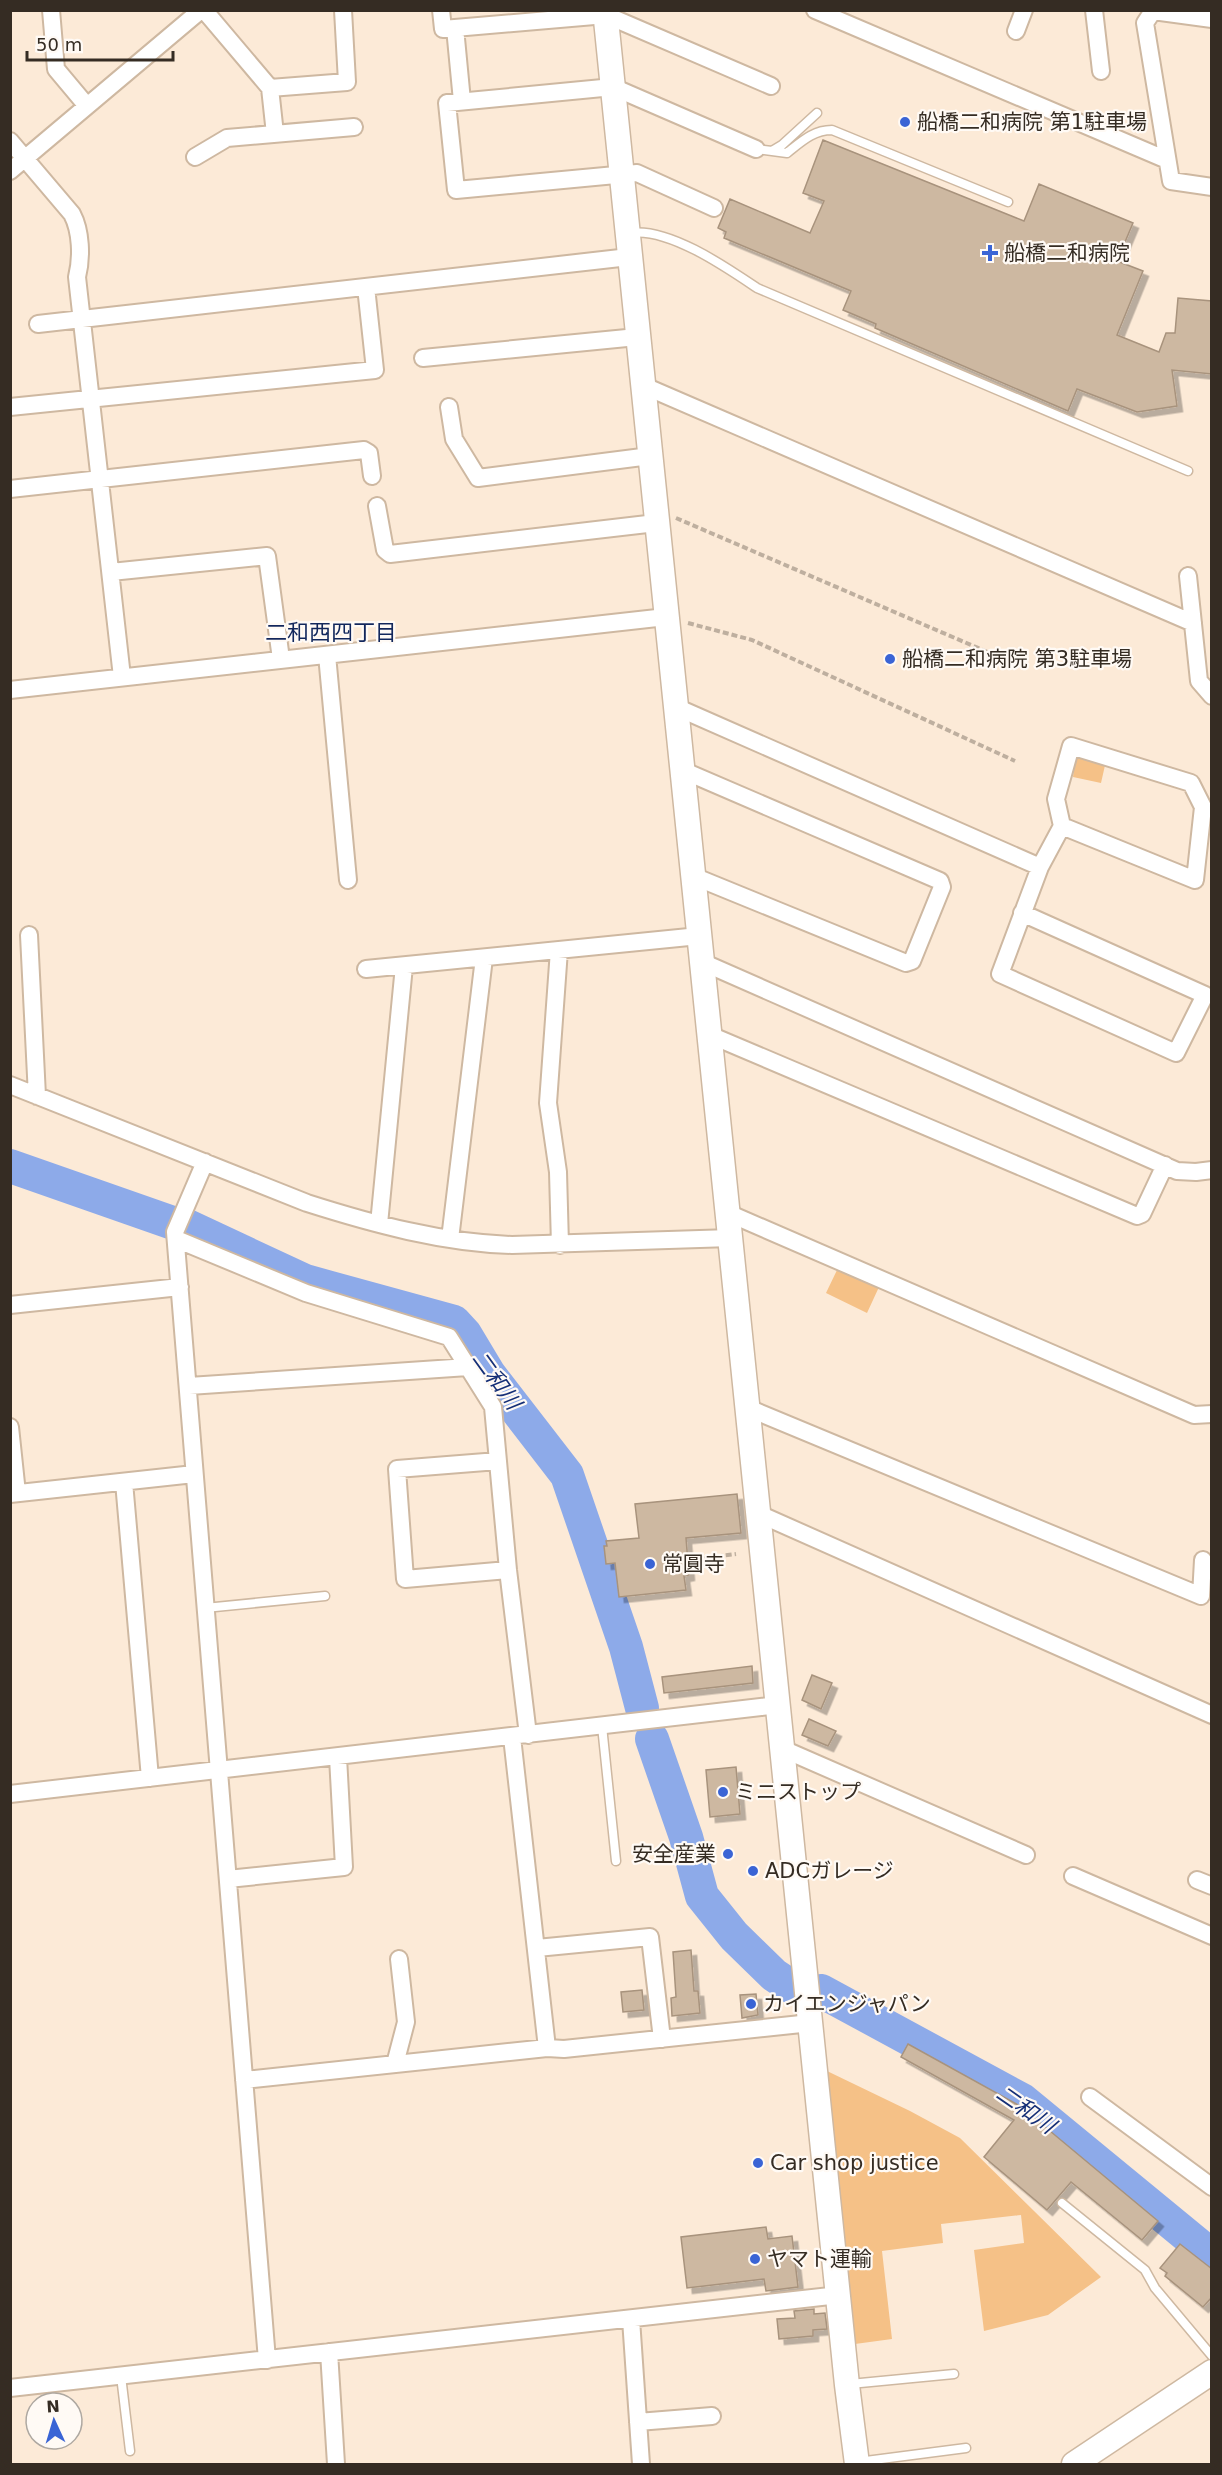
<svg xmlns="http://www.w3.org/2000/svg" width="1222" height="2475" font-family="'DejaVu Sans','Noto Sans JP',sans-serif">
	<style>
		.green { fill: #f5c187 }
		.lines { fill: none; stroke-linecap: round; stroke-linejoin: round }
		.river { stroke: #8daae9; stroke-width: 34 }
		.building { fill: #cdb8a1; stroke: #a8937d; stroke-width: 1.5; filter: url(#shadow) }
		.lane-casing { stroke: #ceb8a1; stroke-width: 11 }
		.street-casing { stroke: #ceb8a1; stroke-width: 20 }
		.secondary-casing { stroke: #ceb8a1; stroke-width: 27 }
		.path { stroke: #beaf9f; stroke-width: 4; stroke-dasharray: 6 3; stroke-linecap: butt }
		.lane { stroke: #fff; stroke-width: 8 }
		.street { stroke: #fff; stroke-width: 16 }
		.secondary { stroke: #fff; stroke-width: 24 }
		.poi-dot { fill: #3a64d5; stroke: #fffaf5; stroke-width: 2 }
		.labels { text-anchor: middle; stroke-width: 4.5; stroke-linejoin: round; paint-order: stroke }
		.poi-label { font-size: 21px; fill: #352c23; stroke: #fffaf5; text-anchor: start }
		.neighbourhood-label { font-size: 22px; fill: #12275c; stroke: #fffaf5 }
		.water-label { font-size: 22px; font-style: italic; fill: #152f77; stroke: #fffaf5 }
	</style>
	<defs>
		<filter id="shadow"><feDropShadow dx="5.5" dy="5.5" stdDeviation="0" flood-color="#0004"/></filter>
	</defs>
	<rect width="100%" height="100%" fill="#fcead7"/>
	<path class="green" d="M1084,755L1106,761L1101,783L1073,777L1075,759Z
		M838,1268L879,1287L867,1313L826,1293Z
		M827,2071L910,2111L960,2138L1101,2277L1048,2315L984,2331L974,2250L1024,2243L1021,2215L941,2224L943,2243L882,2251L892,2339L855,2344Z"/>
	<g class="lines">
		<path class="river" d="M10,1166L170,1222
			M183,1224L305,1281L454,1322L465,1334L489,1374L567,1475L626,1647L642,1708
			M652,1739L686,1837L702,1896L734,1936L774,1975L792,1987
			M821,1991L1022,2100L1212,2256"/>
	</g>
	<path class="building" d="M823,140L1024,221L1039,184L1133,223L1117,261L1143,271L1117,335L1159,352L1166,333H1175L1178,298L1212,301V374L1172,370L1177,406L1137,412L1077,389L1068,411L875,328L876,324L843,310L851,291L724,238L726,232L718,228L730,199L810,233L824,201L803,193Z
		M737,1494L741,1533L686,1538L689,1575L684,1576L686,1590L619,1597L615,1563L606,1564L604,1546H607L606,1541L639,1538L635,1504Z
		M752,1666L753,1683L664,1693L662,1677Z
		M812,1675L832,1683L821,1709L802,1700Z
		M809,1719L836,1731L828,1746L802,1735Z
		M736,1767L740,1814L710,1817L706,1770Z
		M691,1950L694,1991H698L700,2013L672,2016L671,1998L676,1997L673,1952Z
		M642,1990L644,2010L623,2012L621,1992Z
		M756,1994L758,2015L742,2018L740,1995Z
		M908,2044L1020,2106L1158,2221L1142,2240L1071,2182L1047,2210L984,2157L1014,2120L901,2057Z
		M766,2227L768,2239L792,2236L798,2287L766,2291L764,2279L687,2288L681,2237Z
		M1180,2244L1212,2269V2297L1203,2307L1165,2276L1167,2273L1160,2268Z
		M814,2309V2314L825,2313L827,2329L813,2330V2336L779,2339L777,2319L795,2318L794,2311Z"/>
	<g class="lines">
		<g class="lane-casing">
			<path id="lane" d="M756,149L772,151L782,145L817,113
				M772,151L787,153C801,142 813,130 832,130L1008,202
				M630,233C668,227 726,267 757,288L1188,471
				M205,1608L325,1596
				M602,1726L616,1861
				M1062,2203L1145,2270L1155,2288L1212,2356
				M121,2376L130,2451
				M850,2384L954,2374
				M858,2462L966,2448"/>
		</g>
		<g class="street-casing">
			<path id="street" d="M51,10L56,69L87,106
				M204,10L270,88L275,134
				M441,10L443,29L606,15L771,86
				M815,10L1167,160
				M1094,10L1101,71
				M1212,19L1153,11L1145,23L1171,181L1212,187
				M455,28L462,101
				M1016,31L1024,10
				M270,88L347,82L343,10
				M10,141L72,214C81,231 82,257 77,277L122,677
				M195,157L227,138L354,127
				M10,171L201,10
				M714,208L637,173L456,190L447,103L613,87L756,149
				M38,324L629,257
				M423,358L637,337
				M642,385L1193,623
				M10,407L375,370L366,287
				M449,407L454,439L478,478L650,456
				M10,489L364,450L369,453L372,476
				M377,506L385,550L390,554L656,523
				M111,572L267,556L281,659
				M1188,576L1199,681L1212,696
				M327,655L348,880
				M10,690L666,617
				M676,707L1040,867L1000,974L1176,1053L1205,995L1022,913
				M682,770L940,881L942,887L912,961L906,963L693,876
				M1040,867L1062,826L1056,799L1071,746L1191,783L1203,807L1195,880L1062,826
				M29,935L37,1096
				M559,950L548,1103L558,1172L560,1245
				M702,962L1177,1171L1196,1172L1212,1170
				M366,969L699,936
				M710,1035L1137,1216L1142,1214L1165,1165
				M10,1085L307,1203C373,1224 443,1243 512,1245L731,1238
				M205,1162L175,1232L267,2360
				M728,1213L1194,1415L1212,1414
				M379,1224L404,966
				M176,1239L306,1293L449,1337L493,1407L508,1570L528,1735
				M450,1239L484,958
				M10,1305L180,1287
				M189,1386L468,1367
				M748,1408L1201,1596L1203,1560
				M10,1427L17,1493
				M498,1461L397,1469L405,1579L508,1570
				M124,1482L150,1778
				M10,1494L194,1474
				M759,1514L1212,1715
				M512,1737L547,2048
				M783,1749L1026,1855
				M10,1794L778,1705
				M1073,1876L1212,1936
				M228,1879L344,1867L338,1757
				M1197,1880L1212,1886
				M537,1948L650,1937L662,2039
				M395,2064L406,2022L399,1959
				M244,2080L547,2048L564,2049L811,2023
				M1090,2097L1212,2187
				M631,2319L641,2464
				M329,2352L336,2464
				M10,2388L839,2295
				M638,2422L712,2416"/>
		</g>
		<g class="secondary-casing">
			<path id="secondary" d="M605,10L847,2385L857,2464
				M1074,2464L1212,2372"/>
		</g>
		<path class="path" d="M676,518L1006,660
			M688,623L752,640L1015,761
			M690,1560L736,1554"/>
		<use href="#lane" class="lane"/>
		<use href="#street" class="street"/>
		<use href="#secondary" class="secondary"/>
	</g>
	<g class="poi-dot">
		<circle cx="905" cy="122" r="6"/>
		<path d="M987 244h6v6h6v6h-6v6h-6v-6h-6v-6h6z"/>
		<circle cx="890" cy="659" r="6"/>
		<circle cx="650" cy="1564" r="6"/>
		<circle cx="723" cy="1792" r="6"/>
		<circle cx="728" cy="1854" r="6"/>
		<circle cx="753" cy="1871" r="6"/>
		<circle cx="751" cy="2004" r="6"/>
		<circle cx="758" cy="2163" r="6"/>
		<circle cx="755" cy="2259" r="6"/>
	</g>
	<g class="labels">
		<g class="poi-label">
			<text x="917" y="129">船橋二和病院 第1駐車場</text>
			<text x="1004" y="260">船橋二和病院</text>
			<text x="902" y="666">船橋二和病院 第3駐車場</text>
			<text x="662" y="1571">常圓寺</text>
			<text x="735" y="1799">ミニストップ</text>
			<text x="716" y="1861" text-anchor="end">安全産業</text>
			<text x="765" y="1878">ADCガレージ</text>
			<text x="763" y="2011">カイエンジャパン</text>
			<text x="770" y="2170">Car shop justice</text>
			<text x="767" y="2266">ヤマト運輸</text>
		</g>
		<g class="neighbourhood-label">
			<text x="331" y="640">二和西四丁目</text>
		</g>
		<g class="water-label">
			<text transform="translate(497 1380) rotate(54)" y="8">二和川</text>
			<text transform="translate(1026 2109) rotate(35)" y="8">二和川</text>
		</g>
	</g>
	<rect width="1222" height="2475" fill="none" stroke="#352c23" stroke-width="24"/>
	<g transform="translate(54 2421) rotate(356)"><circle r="28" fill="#fffaf5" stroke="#aea8a1" stroke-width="1.5"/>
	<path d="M0-4.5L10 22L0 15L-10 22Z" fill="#3a64d5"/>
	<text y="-9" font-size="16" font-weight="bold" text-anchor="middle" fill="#352c23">N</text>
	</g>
	<path d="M27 51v9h146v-9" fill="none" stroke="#352c23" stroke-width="3"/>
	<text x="36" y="51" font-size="18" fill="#352c23" stroke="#fffaf5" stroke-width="4.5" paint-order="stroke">50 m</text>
</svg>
